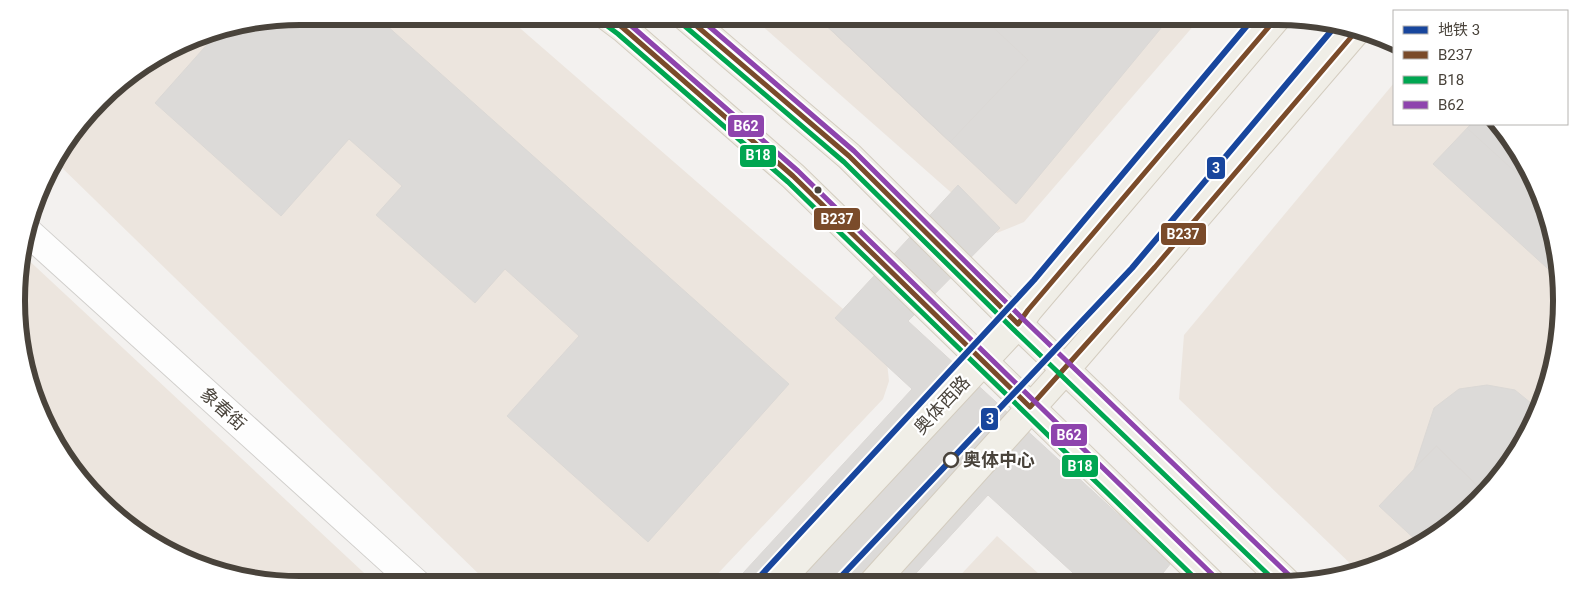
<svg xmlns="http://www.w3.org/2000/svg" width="1578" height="601" font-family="Roboto,'Noto Sans SC',sans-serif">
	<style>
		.commercial { fill: #ece5de }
		.building { fill: #dcdad8; stroke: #dbd8d5 }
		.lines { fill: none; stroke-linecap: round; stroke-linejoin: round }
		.minor-casing { stroke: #d1cfcc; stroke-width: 30 }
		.major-casing { stroke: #d3ccbf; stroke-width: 30 }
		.minor { stroke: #fdfdfd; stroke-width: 28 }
		.major { stroke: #f0eee7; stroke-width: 28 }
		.bus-1-casing { stroke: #fff; stroke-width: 9 }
		.bus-2-casing { stroke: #fff; stroke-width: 9 }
		.bus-3-casing { stroke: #fff; stroke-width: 9 }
		.bus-1 { stroke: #7a4b2a; stroke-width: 5 }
		.bus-2 { stroke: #00a651; stroke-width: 5 }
		.bus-3 { stroke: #8e44ad; stroke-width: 5 }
		.metro-1-casing { stroke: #fff; stroke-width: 10 }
		.metro-1 { stroke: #18469d; stroke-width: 6 }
		.bus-dot { fill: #49433b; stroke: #fff; stroke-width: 2 }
		.stop-dot { fill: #fff; stroke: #49433b; stroke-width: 2.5 }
		.labels { text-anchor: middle; stroke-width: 4.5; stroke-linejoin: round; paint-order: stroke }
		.street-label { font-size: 18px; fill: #49433b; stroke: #fff }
		.stop-label { font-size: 18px; font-weight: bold; fill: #49433b; stroke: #fff; text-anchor: start }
		.rim { fill: none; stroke: #49433b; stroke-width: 6 }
		.line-badge { stroke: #fff; stroke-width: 2 }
		.badge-label { font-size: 14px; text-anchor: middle; font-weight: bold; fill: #fff }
	</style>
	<rect width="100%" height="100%" fill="#f3f1ef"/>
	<path class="commercial" d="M301,16H506L873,335L886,353L889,381L883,399L708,584H489L54,160L113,87L209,31Z
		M751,16H1202L1024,222L997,233Z
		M1394,83V124H1493L1524,159L1559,264L1552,374L1514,458L1465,514L1403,556L1357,570L1179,399L1184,335Z
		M22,254L198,418L377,585H301L227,575L128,526L64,458L22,356L19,263Z
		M997,536L1049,583H953Z"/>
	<path class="building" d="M300,16H376L789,384L648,542L507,416L579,336L505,269L475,303L376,215L402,186L349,139L281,216L155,103L220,30Z
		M816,16H1171L1016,204Z
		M816,16H981L1028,60L950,142Z
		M1471,124H1493L1524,159L1559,264L1558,278L1433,164Z
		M1471,124H1493L1524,159L1534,189L1467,128Z
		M958,185L1000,228L908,321L1171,563L1155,583H1084L988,495L907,583L733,584L912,389L835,318Z
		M1487,385L1515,390L1537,408L1514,458L1484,492L1436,446L1414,469L1434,408L1459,389Z
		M1436,446L1484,492L1465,514L1420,544L1379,506Z"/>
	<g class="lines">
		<g class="minor-casing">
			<path id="minor" d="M29,233L417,584"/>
		</g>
		<g class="major-casing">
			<path id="major" d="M607,16L623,28L793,176L1211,583
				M685,16L849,156L1018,324L1286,582
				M873,583L1065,370L1358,29
				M776,584L1018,324L1028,310L1278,16"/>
		</g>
		<use href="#minor" class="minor"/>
		<use href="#major" class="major"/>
		<g class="bus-1-casing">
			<path id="bus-1" d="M607,16L623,28L793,176L1030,407L1155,267L1358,29
				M685,16L849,156L1018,324L1028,310L1278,16"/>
		</g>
		<g class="bus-2-casing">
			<path id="bus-2" d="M602,22L618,34L788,182L1200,583
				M680,22L844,162L1013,329L1276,582"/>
		</g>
		<g class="bus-3-casing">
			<path id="bus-3" d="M620,16L798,171L1216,578
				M697,16L854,151L1023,319L1291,577"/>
		</g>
		<use href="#bus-1" class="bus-1"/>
		<use href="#bus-2" class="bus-2"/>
		<use href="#bus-3" class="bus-3"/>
		<g class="metro-1-casing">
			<path id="metro-1" d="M835,583L1132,268L1337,24
				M753,584L1034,280L1255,16"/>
		</g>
		<use href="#metro-1" class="metro-1"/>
	</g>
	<circle class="bus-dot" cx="818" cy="190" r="4.5"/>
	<circle class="stop-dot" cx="951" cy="460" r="7"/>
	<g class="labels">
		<g class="street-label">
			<text transform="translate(942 405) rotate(-47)" y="6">奥体西路</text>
			<text transform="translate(223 409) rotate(42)" y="6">象春街</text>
		</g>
		<g class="stop-label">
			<text x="963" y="466">奥体中心</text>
		</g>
	</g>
	<path d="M0 0H1578V601H0ZM300 25H1278A275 275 0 0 1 1553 300V301A275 275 0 0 1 1278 576H300A275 275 0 0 1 25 301V300A275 275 0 0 1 300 25Z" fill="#fff" fill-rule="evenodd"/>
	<path class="rim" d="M300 25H1278A275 275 0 0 1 1553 300V301A275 275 0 0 1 1278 576H300A275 275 0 0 1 25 301V300A275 275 0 0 1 300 25Z"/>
	<g class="line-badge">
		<rect x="727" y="114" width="38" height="24" rx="5" fill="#8e44ad"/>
		<rect x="739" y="144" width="38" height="24" rx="5" fill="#00a651"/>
		<rect x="1206" y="156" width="20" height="24" rx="5" fill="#18469d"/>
		<rect x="813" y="207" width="48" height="24" rx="5" fill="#7a4b2a"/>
		<rect x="1160" y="222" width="47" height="24" rx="5" fill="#7a4b2a"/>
		<rect x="980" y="407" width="19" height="24" rx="5" fill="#18469d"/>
		<rect x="1050" y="423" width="38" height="24" rx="5" fill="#8e44ad"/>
		<rect x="1061" y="454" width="38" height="24" rx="5" fill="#00a651"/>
	</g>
	<g class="badge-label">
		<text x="746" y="131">B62</text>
		<text x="758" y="160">B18</text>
		<text x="1216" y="173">3</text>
		<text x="837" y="224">B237</text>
		<text x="1183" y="239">B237</text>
		<text x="990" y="424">3</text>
		<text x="1069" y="440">B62</text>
		<text x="1080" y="471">B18</text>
	</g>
	<rect x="1393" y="10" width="175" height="115" fill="#ffffff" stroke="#b6b4b1"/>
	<rect x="1403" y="26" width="25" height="8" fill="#18469d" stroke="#b6b4b1"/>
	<text x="1438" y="35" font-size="15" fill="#49433b">地铁 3</text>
	<rect x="1403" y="51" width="25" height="8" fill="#7a4b2a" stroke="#b6b4b1"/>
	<text x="1438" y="60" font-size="15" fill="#49433b">B237</text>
	<rect x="1403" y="76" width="25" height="8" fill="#00a651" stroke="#b6b4b1"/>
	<text x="1438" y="85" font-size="15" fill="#49433b">B18</text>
	<rect x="1403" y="101" width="25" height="8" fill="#8e44ad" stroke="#b6b4b1"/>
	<text x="1438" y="110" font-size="15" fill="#49433b">B62</text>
</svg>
